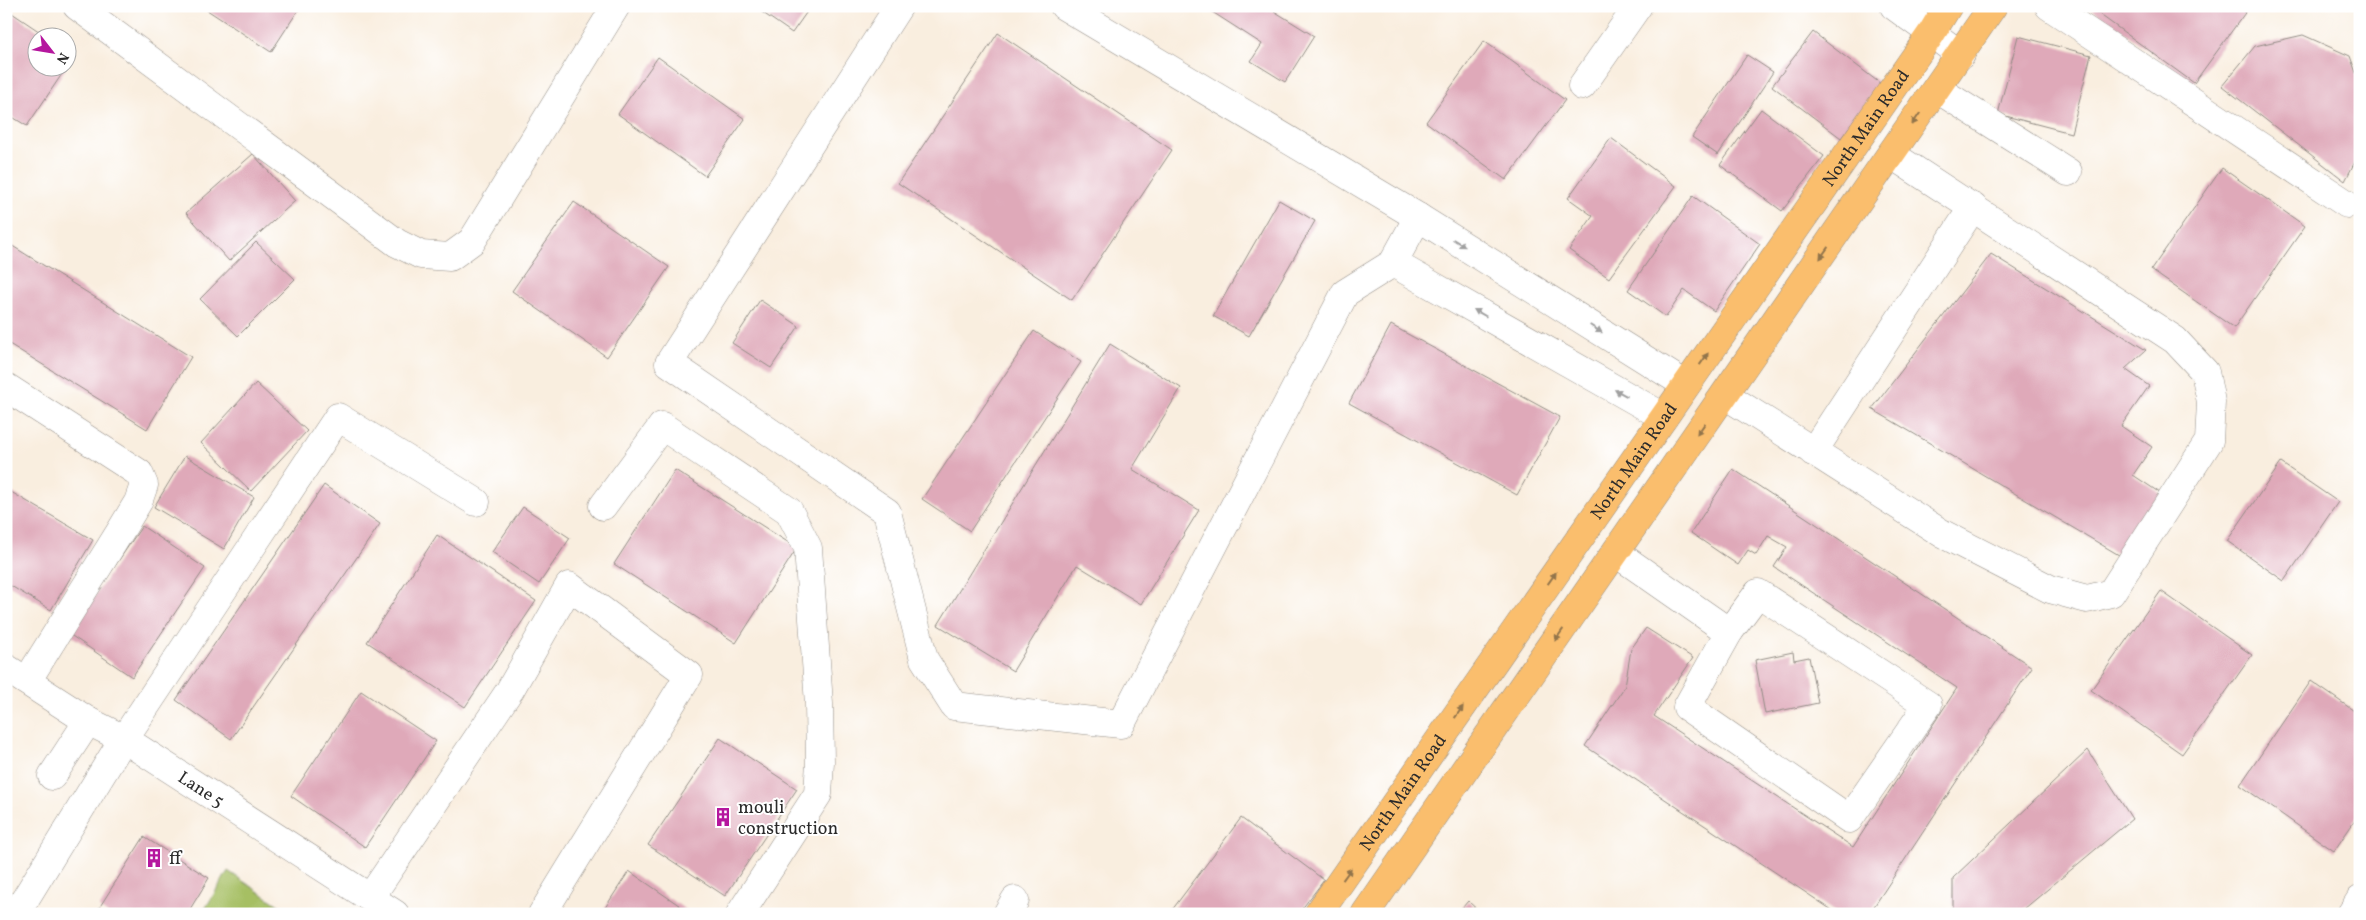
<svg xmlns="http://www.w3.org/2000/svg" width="2366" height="920" font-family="Vollkorn,serif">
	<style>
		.green { fill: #a6bf64; stroke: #687548 }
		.building { fill: #dfa9b9 }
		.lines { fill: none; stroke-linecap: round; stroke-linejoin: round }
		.minor-casing { stroke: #928c85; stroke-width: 29 }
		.major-casing { stroke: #928c85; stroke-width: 29 }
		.minor { stroke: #fff; stroke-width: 28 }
		.major { stroke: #fabe6d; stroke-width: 28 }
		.oneway { fill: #92744c }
		.oneway2 { fill: #a0a0a0 }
		.labels { text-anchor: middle; stroke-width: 4; stroke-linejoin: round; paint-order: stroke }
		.street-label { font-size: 18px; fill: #2b2b2b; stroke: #fff }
		.poi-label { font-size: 18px; fill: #2b2b2b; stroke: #fff; text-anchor: start }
	</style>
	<rect width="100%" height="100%" fill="#fff"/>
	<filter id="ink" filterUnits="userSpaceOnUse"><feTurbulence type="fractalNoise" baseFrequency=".02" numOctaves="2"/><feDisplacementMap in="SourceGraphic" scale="10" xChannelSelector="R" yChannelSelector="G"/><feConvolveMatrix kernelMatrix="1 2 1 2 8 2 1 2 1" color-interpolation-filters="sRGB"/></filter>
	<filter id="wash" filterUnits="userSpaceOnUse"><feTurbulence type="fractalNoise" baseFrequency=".0096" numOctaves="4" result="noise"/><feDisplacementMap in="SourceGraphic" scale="20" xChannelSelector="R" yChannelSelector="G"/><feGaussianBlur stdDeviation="1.12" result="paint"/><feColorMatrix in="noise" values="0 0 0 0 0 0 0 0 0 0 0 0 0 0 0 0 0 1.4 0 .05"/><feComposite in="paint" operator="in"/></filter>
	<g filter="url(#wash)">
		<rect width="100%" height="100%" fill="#f9eedf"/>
		<path class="green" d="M228,871L292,914H202Z"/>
		<g id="blocks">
			<path class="building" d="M201,6H301L271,52Z
				M753,6H811L792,33Z
				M1203,6H1266L1314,36L1285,82L1251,61L1262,44Z
				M2088,6H2250L2194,83Z
				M6,9L49,38H38V68H66L27,126L6,113Z
				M1813,32L1881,84L1841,138L1772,86Z
				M998,33L1172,150L1072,300L898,183Z
				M2303,35L2350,56L2360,84V152L2345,181L2222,86L2255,46Z
				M2018,36L2091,55L2071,133L1998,114Z
				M1484,41L1565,100L1506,180L1426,122Z
				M1747,55L1773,72L1718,155L1692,137Z
				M658,57L745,119L705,176L618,114Z
				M1761,109L1824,156L1782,211L1720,165Z
				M1611,138L1676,186L1609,278L1569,250L1593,216L1568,198Z
				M253,154L295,201L229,261L186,213Z
				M2222,168L2305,226L2234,328L2151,270Z
				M1693,196L1760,244L1714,311L1684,290L1666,317L1628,290Z
				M1279,200L1315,221L1249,336L1213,316Z
				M574,202L669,267L607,357L512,291Z
				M6,242L191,357L147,429L6,342Z
				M256,242L295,279L238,336L200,299Z
				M1991,254L2146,350L2125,369L2149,386L2121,426L2152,447L2133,475L2166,497L2124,558L1872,409Z
				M760,300L799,326L771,368L732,343Z
				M1391,325L1560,417L1517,495L1349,403Z
				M1034,331L1081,362L970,531L922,499Z
				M1110,344L1181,388L1132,469L1199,510L1141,604L1077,565L1013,671L938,625Z
				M256,383L307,431L251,491L201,443Z
				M185,456L254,497L224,549L154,507Z
				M2281,463L2338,502L2284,581L2227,541Z
				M1733,469L2032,667L1869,914H1838L1585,746L1625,686L1631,649L1646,628L1693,658L1654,716L1853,847L1957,688L1774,567L1787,547L1768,536L1756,555L1748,550L1738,565L1691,533Z
				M675,470L797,548L736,643L614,564Z
				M324,485L380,524L231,739L176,700Z
				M6,489L93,540L51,610L6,583Z
				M523,507L570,538L539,584L492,552Z
				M142,526L205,568L132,677L69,634Z
				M437,535L536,601L465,707L367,642Z
				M2161,591L2252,655L2182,754L2091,690Z
				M1793,652L1794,660L1809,657L1818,703L1765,714L1755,660Z
				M2311,681L2360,715V813L2334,851L2240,785Z
				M361,691L436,741L365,847L291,796Z
				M720,738L797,789L725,896L648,845Z
				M2088,750L2132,819L2018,914H1953V878Z
				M1241,818L1324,880L1298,914H1169Z
				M144,837L209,878L187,914H108L99,908Z
				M629,871L692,914H601Z
				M1468,901L1482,914H1457Z"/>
		</g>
	</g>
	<g filter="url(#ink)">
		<use href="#blocks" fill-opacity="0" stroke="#928c85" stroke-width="1"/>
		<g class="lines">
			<g class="minor-casing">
				<g id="minor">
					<path d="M77,6L397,243L421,255L450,257L472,241L616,6"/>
					<path d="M899,6L669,363L887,512L924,659L954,706L1121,724L1345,293L1393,263L1418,217"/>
					<path d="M1064,6L1418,217L1686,385"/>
					<path d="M1894,6L1961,55"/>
					<path d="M2049,6L2347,204"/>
					<path d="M1582,86L1638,6"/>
					<path d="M1937,89L2068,172"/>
					<path d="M1393,263L1664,417"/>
					<path d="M6,387L139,473L144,485L138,502L121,530L27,681"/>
					<path d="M1725,395L1943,534L2050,589L2087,599L2111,593L2209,441L2211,402L2205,372L2175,340L1892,155"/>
					<path d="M1813,452L1973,207"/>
					<path d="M603,506L662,426L789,511L808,548L819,704L820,762L818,794L740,914"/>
					<path d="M1616,553L1729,632"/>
					<path d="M1758,593L1928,705L1849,819L1687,707L1729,632Z"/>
					<path id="s1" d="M6,668L88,721L124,739L395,914"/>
					<path d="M52,776L88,721"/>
					<path d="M370,898L510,690L569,586L689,675L542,914"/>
					<path d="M16,914L116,751L338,417L476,502"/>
					<path d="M1007,914L1015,900"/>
					<path d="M2351,914L2360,900"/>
				</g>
			</g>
			<g class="major-casing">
				<g id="major">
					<path id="s2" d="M1318,914L1931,34L1948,6"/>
					<path d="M1365,914L1993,6"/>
				</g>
			</g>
			<use href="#minor" class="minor"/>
			<use href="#major" class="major"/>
		</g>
		<defs><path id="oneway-solid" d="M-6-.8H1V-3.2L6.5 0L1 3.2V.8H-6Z" transform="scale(1.25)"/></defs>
		<g class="oneway">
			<use href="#oneway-solid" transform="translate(1916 119) rotate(124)"/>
			<use href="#oneway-solid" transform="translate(1824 253) rotate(125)"/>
			<use href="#oneway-solid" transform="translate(1704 359) rotate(-55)"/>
			<use href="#oneway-solid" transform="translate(1701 429) rotate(125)"/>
			<use href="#oneway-solid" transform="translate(1552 578) rotate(-55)"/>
			<use href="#oneway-solid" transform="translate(1559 635) rotate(125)"/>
			<use href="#oneway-solid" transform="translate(1459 712) rotate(-55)"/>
			<use href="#oneway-solid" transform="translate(1347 874) rotate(-54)"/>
		</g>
		<g class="oneway2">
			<use href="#oneway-solid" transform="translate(1459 243) rotate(32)"/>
			<use href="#oneway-solid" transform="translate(1480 313) rotate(-150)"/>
			<use href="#oneway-solid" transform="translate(1596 329) rotate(32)"/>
			<use href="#oneway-solid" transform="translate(1621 393) rotate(-152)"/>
		</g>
	</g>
	<defs>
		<g id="building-bare" transform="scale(1.5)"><path d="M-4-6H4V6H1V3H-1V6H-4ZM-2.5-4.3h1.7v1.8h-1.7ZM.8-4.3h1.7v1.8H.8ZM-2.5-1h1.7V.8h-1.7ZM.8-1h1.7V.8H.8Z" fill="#b5179e" stroke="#fff" stroke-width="2.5" paint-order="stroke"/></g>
	</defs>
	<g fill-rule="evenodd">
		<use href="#building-bare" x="723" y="817"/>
		<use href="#building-bare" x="154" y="858"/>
	</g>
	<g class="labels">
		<g class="street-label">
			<text dy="6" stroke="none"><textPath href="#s2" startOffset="958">North Main Road</textPath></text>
			<text dy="6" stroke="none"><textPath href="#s2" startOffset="552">North Main Road</textPath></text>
			<text dy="6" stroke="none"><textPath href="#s1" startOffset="230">Lane 5</textPath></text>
			<text dy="6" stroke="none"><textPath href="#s2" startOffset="148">North Main Road</textPath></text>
		</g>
		<g class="poi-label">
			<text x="738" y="813">mouli<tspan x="738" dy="21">construction</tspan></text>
			<text x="169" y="864">ff</text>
		</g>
	</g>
	<rect width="2366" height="920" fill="none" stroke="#fff" stroke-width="25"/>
	<g transform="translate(52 52) rotate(121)"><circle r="24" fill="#ffffff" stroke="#aaaaaa"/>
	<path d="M0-4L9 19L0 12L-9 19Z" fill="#b5179e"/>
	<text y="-8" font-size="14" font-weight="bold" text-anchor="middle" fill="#2b2b2b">N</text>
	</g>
</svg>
